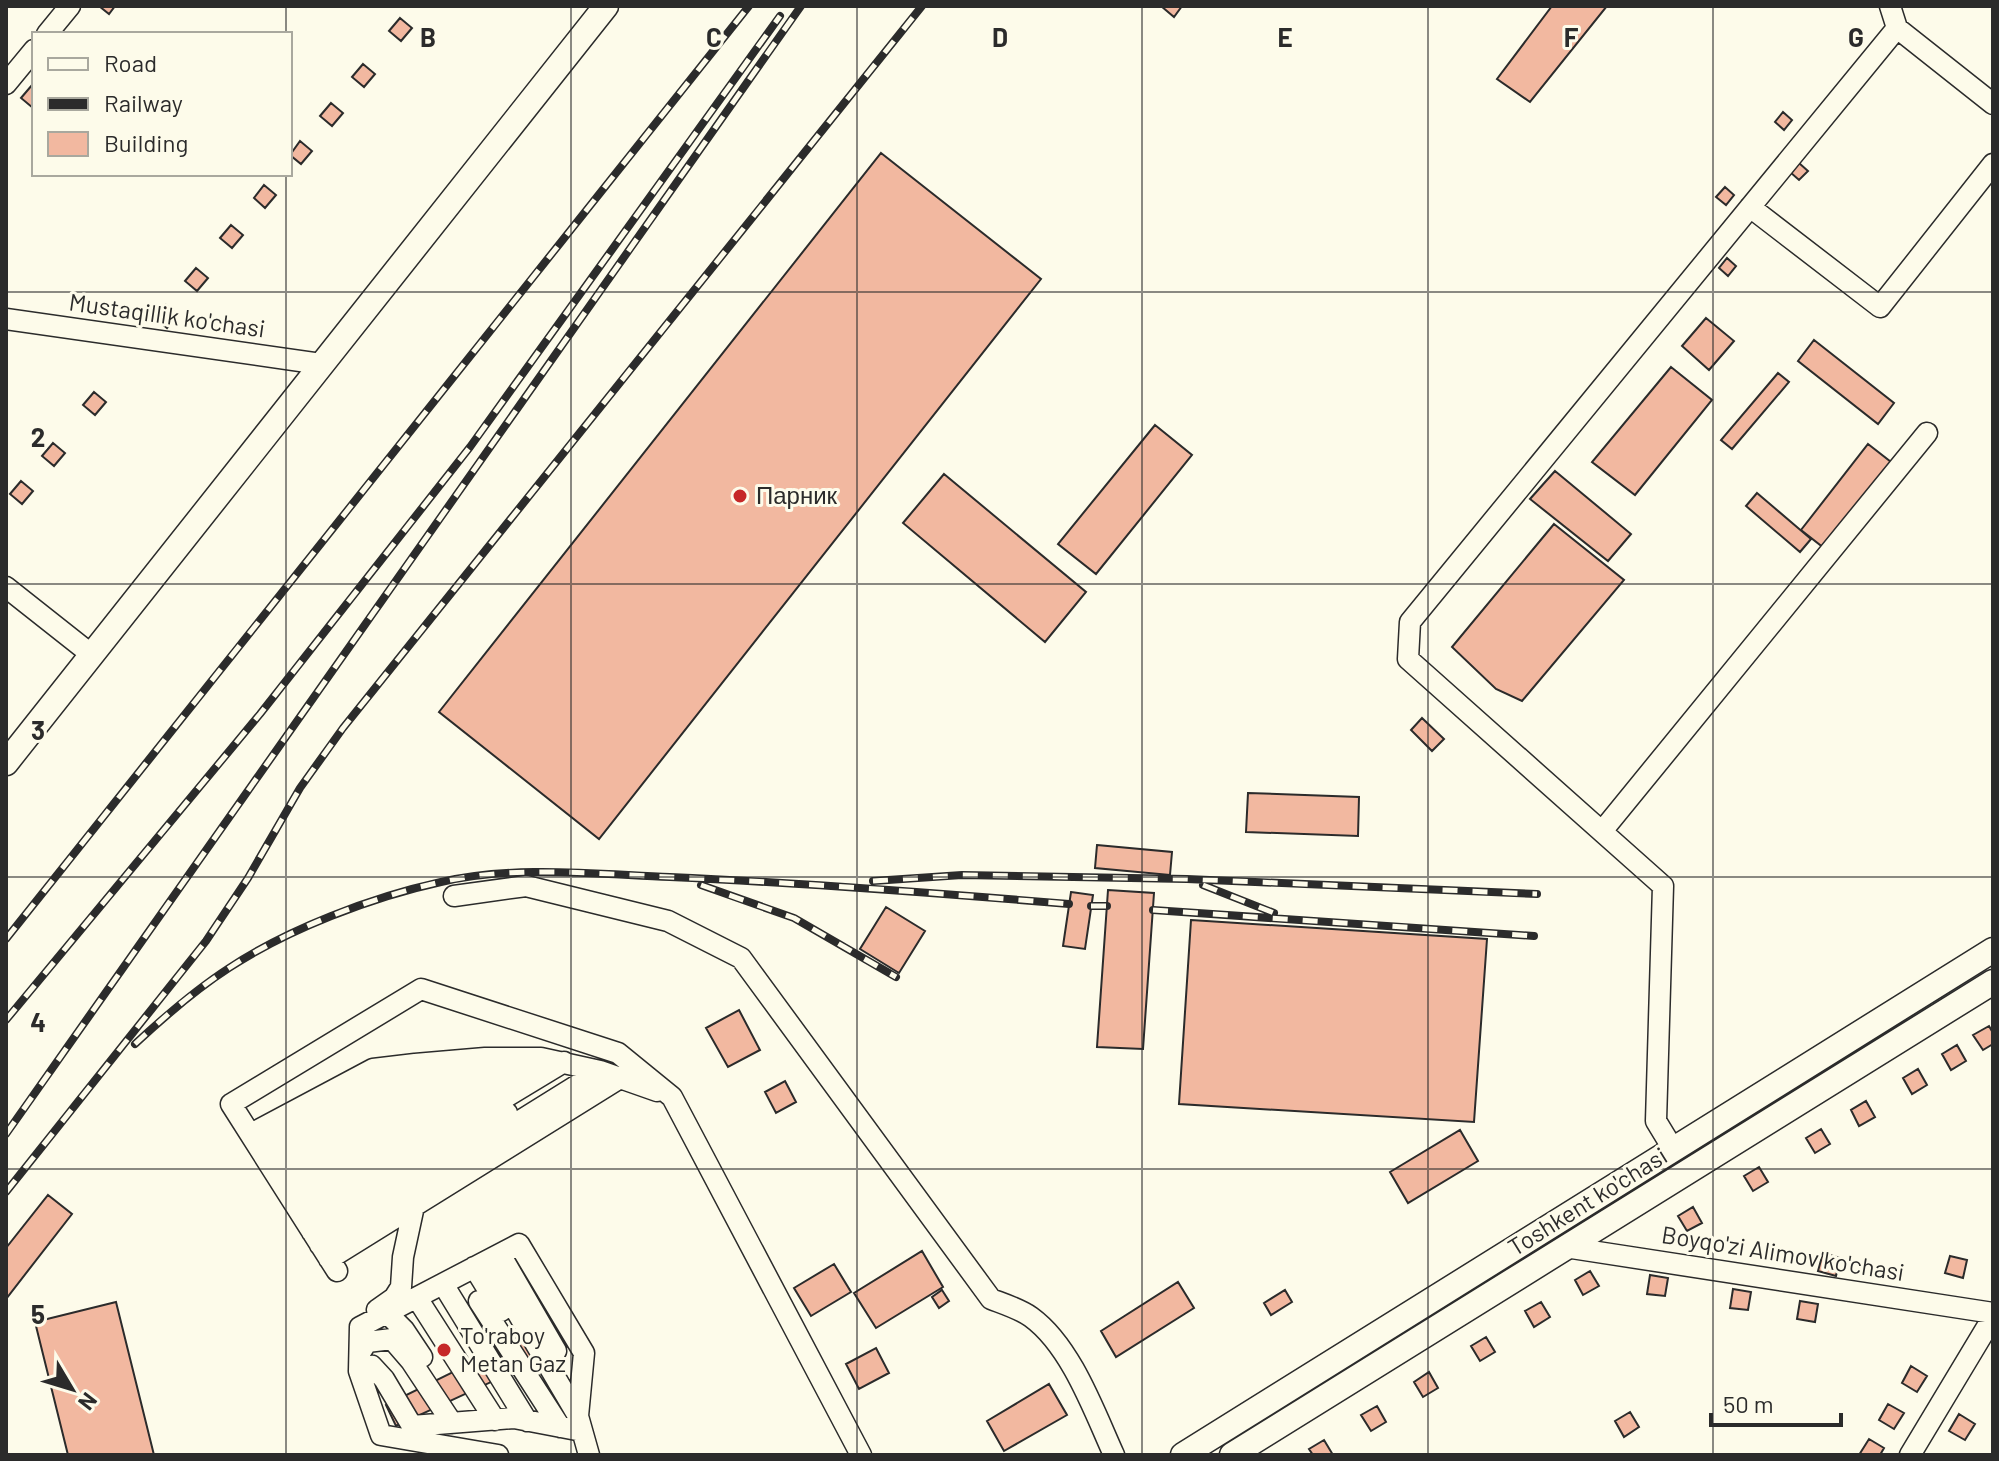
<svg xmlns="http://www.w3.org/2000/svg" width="1999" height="1461" viewBox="0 0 1999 1461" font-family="Barlow,sans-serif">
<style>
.building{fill:#f2b8a0;stroke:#2b2b2b;stroke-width:2}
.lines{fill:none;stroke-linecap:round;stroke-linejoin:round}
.minor-casing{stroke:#2b2b2b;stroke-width:23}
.major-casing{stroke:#2b2b2b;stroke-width:27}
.minor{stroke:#fdfbea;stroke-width:20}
.major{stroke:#fdfbea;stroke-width:24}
.rail-casing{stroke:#2b2b2b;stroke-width:8}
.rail{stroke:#fdfbea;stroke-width:5;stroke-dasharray:15;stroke-linecap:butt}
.grid{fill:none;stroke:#2b2b2b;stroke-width:2;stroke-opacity:0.55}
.poi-dot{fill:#c62828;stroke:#fdfbea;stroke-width:3}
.labels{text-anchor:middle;stroke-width:6;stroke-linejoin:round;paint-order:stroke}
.street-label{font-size:24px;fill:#2b2b2b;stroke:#fdfbea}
.poi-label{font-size:24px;fill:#2b2b2b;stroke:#fdfbea;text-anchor:start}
.grid-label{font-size:26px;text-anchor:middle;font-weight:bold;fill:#2b2b2b;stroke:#fdfbea;stroke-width:6;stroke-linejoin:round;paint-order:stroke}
</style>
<rect width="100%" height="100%" fill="#fdfbea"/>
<path class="building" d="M99 6H115L109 14Z
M1161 6H1182L1174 17Z
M1552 6H1607L1530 102 1497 79Z
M400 18 412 28 401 41 389 31Z
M363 64 375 74 364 87 352 77Z
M32 85 34 86 33 108 21 98Z
M331 103 343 113 332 126 320 116Z
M1783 112 1792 120 1784 130 1775 122Z
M300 141 312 151 301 164 290 155Z
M881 153 1041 279 599 839 439 712Z
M1799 163 1808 171 1799 180 1790 172Z
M264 185 276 195 265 208 254 198Z
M1725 187 1734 195 1726 205 1716 197Z
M231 225 243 235 232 248 220 238Z
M1727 258 1736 266 1728 276 1719 268Z
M196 268 208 278 197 291 185 281Z
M166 305 178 315 167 328 155 318Z
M1706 318 1734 341 1709 370 1682 346Z
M1814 340 1894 403 1878 424 1798 361Z
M1671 367 1712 400 1635 495 1592 462Z
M1778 373 1789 382 1732 449 1721 440Z
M94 392 106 402 95 415 83 405Z
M1155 425 1192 455 1096 574 1058 544Z
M53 443 65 453 54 466 42 456Z
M1868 444 1891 462 1824 548 1801 530Z
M1555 471 1631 534 1608 561 1530 499Z
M944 474 1086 592 1045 642 903 523Z
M21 481 33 491 22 504 10 494Z
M1757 493 1811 539 1800 552 1746 506Z
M1554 524 1624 580 1522 701 1496 689 1452 647Z
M1422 718 1444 739 1432 751 1411 730Z
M1248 793 1359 797 1358 836 1246 832Z
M1097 845 1172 852 1170 875 1095 868Z
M1108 890 1154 893 1143 1049 1097 1047Z
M1071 892 1093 895 1085 949 1063 946Z
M886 907 925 931 899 973 860 949Z
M1191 920 1487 939 1474 1122 1179 1104Z
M739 1010 760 1050 728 1067 706 1028Z
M1989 1026 1993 1033V1044L1983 1050 1973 1035Z
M1957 1045 1966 1061 1951 1070 1942 1054Z
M1918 1069 1927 1085 1912 1094 1903 1078Z
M785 1081 796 1102 776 1113 765 1092Z
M1866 1101 1875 1117 1859 1126 1851 1110Z
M1821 1129 1830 1144 1815 1153 1806 1138Z
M1460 1130 1478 1161 1408 1203 1390 1172Z
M1759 1167 1768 1182 1753 1191 1744 1176Z
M48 1195 72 1214 6 1299V1248Z
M1693 1207 1702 1223 1687 1231 1678 1216Z
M922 1251 943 1287 876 1328 854 1293Z
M1823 1253 1840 1258 1836 1276 1818 1271Z
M1950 1256 1967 1260 1963 1278 1945 1273Z
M834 1264 851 1292 811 1316 794 1288Z
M1590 1271 1599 1286 1583 1295 1575 1280Z
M1650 1275 1668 1278 1665 1296 1647 1294Z
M1178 1282 1194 1308 1116 1357 1101 1331Z
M1733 1289 1751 1292 1748 1310 1730 1308Z
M942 1290 949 1301 939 1308 932 1297Z
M1285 1290 1292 1302 1271 1315 1264 1303Z
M1800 1301 1818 1304 1815 1322 1797 1319Z
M116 1302 154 1455H68L35 1322Z
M1541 1302 1550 1317 1534 1327 1525 1311Z
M571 1314 584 1339 396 1426 386 1405Z
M1486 1337 1495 1352 1480 1361 1471 1346Z
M876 1348 889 1373 859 1389 846 1364Z
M1911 1366 1927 1376 1917 1392 1902 1383Z
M1429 1372 1438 1388 1423 1397 1414 1382Z
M1049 1384 1067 1415 1004 1451 987 1421Z
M1888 1404 1904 1413 1894 1429 1879 1420Z
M1377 1406 1386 1422 1371 1431 1361 1415Z
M1630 1412 1639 1427 1624 1437 1615 1421Z
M1959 1414 1975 1424 1965 1440 1949 1431Z
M1869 1439 1884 1448 1880 1455H1859Z
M1324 1440 1333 1455H1313L1309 1449Z"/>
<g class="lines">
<defs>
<path id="minor" d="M1897 28 1993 104
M47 34 70 6
M6 84 34 50
M1750 207 1880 307 1993 164
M6 319 321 364
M6 587 92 655
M1603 830 1927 433
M454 896 526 886 668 921 741 958 991 1299C1004 1304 1020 1309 1031 1317 1071 1346 1094 1411 1114 1455
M251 1134 373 1069 415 1064 485 1058H541L600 1071 657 1091
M1673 1149 1656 1121 1663 886 1408 659 1410 622 1897 28 1890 6
M261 1150 404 1070
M269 1164 443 1064
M278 1177 481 1060
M287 1191 511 1059
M296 1206 537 1060
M304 1219 564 1062
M312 1232 507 1113
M320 1245 600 1071
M1565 1247 1993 1313
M500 1254 556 1351
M329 1259 620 1078
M487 1261 578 1416 589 1455
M474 1267 501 1311
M337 1271 231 1104 421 989 618 1053 672 1097 861 1455
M443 1284 527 1421
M417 1298 495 1420
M479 1301 560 1427
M377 1310 394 1298 401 1287 403 1257 414 1206
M387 1313 404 1330 422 1357
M360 1353 367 1342 392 1339 411 1361 452 1423
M359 1371 372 1366 384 1379 412 1426 514 1418 582 1431
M498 1455 381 1435 359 1371 360 1327 519 1244 584 1353 578 1416
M1910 1455 1993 1317"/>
<path id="major" d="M6 763 606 6
M1183 1455 1993 950
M1232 1455 1993 982"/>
</defs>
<use href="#minor" class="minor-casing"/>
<use href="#major" class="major-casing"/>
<use href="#minor" class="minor"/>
<use href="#major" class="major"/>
<defs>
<path id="rail" d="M873 881 962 875 1187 879 1537 894
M701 885 794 918 896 977
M1203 885 1274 913
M1091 906H1107
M1153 910 1534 936
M6 939 749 6
M6 1020 260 714 470 447 780 16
M135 1044C164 1017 195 990 229 968 288 929 372 897 441 882 515 865 595 874 670 877 804 883 936 893 1069 904
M6 1134 801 6
M6 1192 206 941 248 878 300 788 343 728 922 6"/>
</defs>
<use href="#rail" class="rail-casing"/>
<use href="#rail" class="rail"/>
</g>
<path class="grid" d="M286 6V34M571 6V1455M857 6V1455M1142 6V1455M1428 6V1455M1713 6V1455M286 174V1455M6 292H1993M6 584H1993M6 877H1993M6 1169H1993"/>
<g class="poi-dot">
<circle cx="740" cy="496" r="8"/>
<circle cx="444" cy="1350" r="8"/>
</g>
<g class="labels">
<g class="street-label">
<text transform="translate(167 316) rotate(8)" y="8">Mustaqillik ko'chasi</text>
<text transform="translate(1588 1202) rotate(-32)" y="8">Toshkent ko'chasi</text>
<text transform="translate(1783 1254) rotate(9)" y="8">Boyqo'zi Alimov ko'chasi</text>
</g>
<g class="poi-label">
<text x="756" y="504">Парник</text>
<text x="460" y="1344">To'raboy<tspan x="460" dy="28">Metan Gaz</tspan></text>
</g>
</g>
<g class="grid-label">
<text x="428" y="47">B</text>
<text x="714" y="47">C</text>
<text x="1000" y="47">D</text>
<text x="1285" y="47">E</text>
<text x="1571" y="47">F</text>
<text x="1856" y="47">G</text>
<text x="38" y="447">2</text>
<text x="38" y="740">3</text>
<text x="38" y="1032">4</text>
<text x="38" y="1324">5</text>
</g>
<rect width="1999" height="1461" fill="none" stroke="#2b2b2b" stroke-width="16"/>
<rect x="32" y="32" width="260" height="144" fill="#fdfbea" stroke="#a9a89e" stroke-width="2"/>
<rect x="48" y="58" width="40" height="12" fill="#fdfbea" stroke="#a9a89e" stroke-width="2"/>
<text x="104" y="72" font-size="24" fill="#2b2b2b">Road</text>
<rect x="48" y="98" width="40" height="12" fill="#2b2b2b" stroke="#a9a89e" stroke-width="2"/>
<text x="104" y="112" font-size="24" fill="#2b2b2b">Railway</text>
<rect x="48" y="132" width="40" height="24" fill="#f2b8a0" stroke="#a9a89e" stroke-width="2"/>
<text x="104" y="152" font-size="24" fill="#2b2b2b">Building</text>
<g transform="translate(72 1389) rotate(128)" stroke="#fdfbea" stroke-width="6" paint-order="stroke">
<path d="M0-6L14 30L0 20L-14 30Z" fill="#2b2b2b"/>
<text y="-12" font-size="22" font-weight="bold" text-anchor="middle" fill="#2b2b2b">N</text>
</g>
<path d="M1711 1413v12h130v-12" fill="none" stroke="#2b2b2b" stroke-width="4"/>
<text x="1723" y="1413" font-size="24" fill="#2b2b2b" stroke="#fdfbea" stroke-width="6" paint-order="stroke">50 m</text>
</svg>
